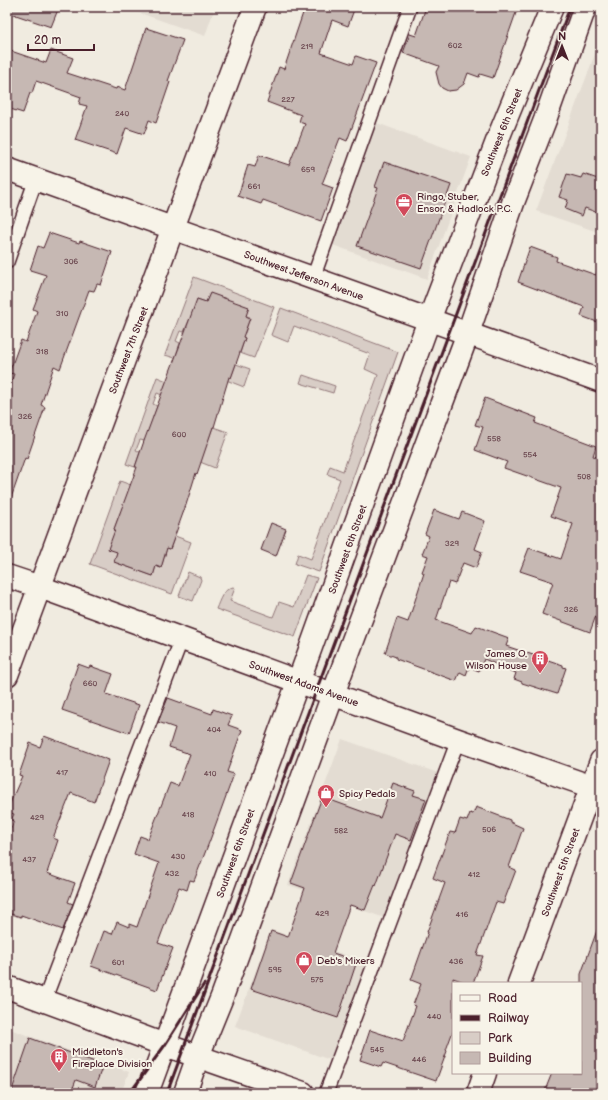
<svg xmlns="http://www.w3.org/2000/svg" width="608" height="1100" viewBox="0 0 608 1100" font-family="'Balsamiq Sans',sans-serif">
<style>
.built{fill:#e3dcd2}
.green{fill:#d8cdc6;stroke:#917678}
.building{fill:#c6b8b3;stroke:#4a1f2b}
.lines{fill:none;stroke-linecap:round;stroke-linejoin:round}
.service-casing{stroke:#4a1f2b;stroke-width:16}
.minor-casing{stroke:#4a1f2b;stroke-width:25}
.tertiary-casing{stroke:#4a1f2b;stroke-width:25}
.service{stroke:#f7f3e8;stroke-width:13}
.minor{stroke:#f7f3e8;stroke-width:22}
.tertiary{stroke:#f7f3e8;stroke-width:22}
.rail{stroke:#4a1f2b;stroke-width:3}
.labels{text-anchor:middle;stroke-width:4;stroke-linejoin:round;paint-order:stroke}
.number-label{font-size:8px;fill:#69454d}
.street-label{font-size:10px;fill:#4a1f2b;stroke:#f7f3e8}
.poi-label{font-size:10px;fill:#4a1f2b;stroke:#f7f3e8;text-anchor:start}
</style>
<rect width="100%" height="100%" fill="#f0ebe0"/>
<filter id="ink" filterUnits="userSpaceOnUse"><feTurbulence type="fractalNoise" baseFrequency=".025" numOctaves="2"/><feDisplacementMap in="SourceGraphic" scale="8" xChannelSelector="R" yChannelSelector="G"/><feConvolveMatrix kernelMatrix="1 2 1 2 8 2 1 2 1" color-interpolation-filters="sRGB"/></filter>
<g filter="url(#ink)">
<path class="built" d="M123 7H215L205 36Z
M601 38V233L536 211Z
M363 118 471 157 427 279 319 240Z
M342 739 438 773 385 918 288 885Z
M271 930 369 963 333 1061 235 1026Z
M7 1028 129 1072 121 1093H7Z"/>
<path class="green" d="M194 277 274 307 254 358 240 353 245 338 236 335 245 333 250 317 246 316 210 294 206 302 197 299 200 321 190 318 184 332 180 331 176 341 180 343 175 358 165 355Z
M281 308 398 352 319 572 295 564 298 554 311 559 340 479 327 474 330 466 343 471 378 375 365 369 370 354 294 326 288 342 271 335Z
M236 364 250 369 244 387 221 378 222 374 231 378Z
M303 375 335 386 333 393 300 383Z
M157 377 167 381 162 395 157 393 153 404 157 406 145 441 140 440 136 450 140 452 135 467 126 464Z
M213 427 228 432 215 468 200 462 199 438 208 441Z
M120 481 139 488 120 513 114 529 124 533 114 562 153 576 156 566 161 568 166 551 159 548 160 546 170 549 175 536 191 542 172 594 90 564Z
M188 572 200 577 201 580 193 601 179 596Z
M306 575 317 578 295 637 216 609C220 600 222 590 233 587L235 588 230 601 273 617 279 602 294 607Z"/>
<path class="building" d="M7 7H59L51 27 7 12Z
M302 7H355L348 26 332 20 321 53 353 64 356 56 376 63 347 141 340 138 322 184 333 188 321 221 263 200 261 204 238 196 248 165 255 167 259 155 289 165 305 124 299 122 301 115 267 102 279 67 284 69 304 10 301 9Z
M426 7H518L493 78 480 74 479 77 468 73 464 84 456 90 448 91 442 88 439 84 436 72 439 66 403 53 410 34 416 36Z
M146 28 183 40 168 81 170 82 156 123 149 120 144 134 126 128 117 154 75 140 87 106 79 104 81 97 36 81 32 93H30L23 113 7 108V64L11 51 46 63 51 50 73 58 67 73 116 89 117 87 125 90Z
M384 162 451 185 421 268 357 246 378 188 375 187Z
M567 174 581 178 583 174 601 180V214L585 208 582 216 565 209 568 200 559 197Z
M49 233 79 243 80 241 112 252 101 285 97 284 94 291 89 290 60 369 54 366 41 405 45 407 27 459 25 458 10 501 7 500V393L14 374 9 373 21 340 26 342 37 311 33 309 46 275 30 270 38 246 43 248Z
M530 247 557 257 556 261 596 275 599 267H601V313L597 322 581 316 584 307 518 282Z
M210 293 249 307 246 316 250 318 243 337 245 338 236 364 231 378 229 377 214 427H213L197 474 196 473 186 505 170 549 167 548 161 568 156 566 153 576 114 562 117 552 108 549 115 530 114 529 137 467H135L144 441 190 318 197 299 206 302Z
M485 398 537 418 535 423 596 446 593 456 601 458V602L590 632 542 614 553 582 520 571 529 548 561 559 573 524 551 516 561 488 504 468 507 462 475 450 483 427 475 425Z
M434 510 459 519 462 512 485 521 475 549 482 552 476 568 463 563 455 584 449 582 436 620 472 633 476 626 509 638 506 646 563 665V667L566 668 557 694 522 683V682L514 679 516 673 484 659 479 671 469 667 466 675 460 672 456 681 396 659V657L385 653 397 618 408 622 424 573 422 572 428 556 422 554 429 536 425 534Z
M271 523 286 529 276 556 261 550Z
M78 664 89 668 90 666 113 674 106 694 139 705 129 733 62 710Z
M168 698 212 714 213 709 232 716 228 725 242 730 227 772 234 774 210 840 194 881 190 880 187 890 179 887 158 943 173 948 157 990 91 966 104 931 112 934 117 922 129 927V924L137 927 159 863 134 854 140 836 148 839 170 783 178 786 190 754 169 747 175 728 158 722Z
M44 736 109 760 94 802 71 793 53 838 58 840 47 873 75 883 68 902 73 904 63 930 21 915V917L7 913V838L14 821 11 820 14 814 7 812V810L22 776 19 775 30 743 40 747Z
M393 783 415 791 413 795 426 799 411 840 395 834 376 886 375 885 365 910 350 905 333 953 357 961 338 1018 251 989 271 931 288 937 305 888 291 883 322 797 380 818Z
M476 807 510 820V822L523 828 509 867 516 870 503 904 496 902 477 955 483 956 473 983H467L453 978V1031L446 1050 447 1051 436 1081 383 1063 381 1067 360 1060 370 1030 403 1041 416 1006 413 1005 421 984 411 980 428 932H427L445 883 433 878 450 832 455 833 460 819 467 821 470 813 473 814Z
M599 925H601V1093H544L552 1073H581V974Z
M30 1038 103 1065 95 1087 76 1080 71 1093H11Z"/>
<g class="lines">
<defs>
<path id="service" d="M7 262 36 179
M313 278 410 7
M44 1001 182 638
M326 1093 458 740"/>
<path id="minor" d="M7 576 40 587 458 740 601 790
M7 675 255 7
M7 987 165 1045 303 1093
M147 1093 311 647 429 320 501 131 552 7
M185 1093 198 1056 222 997 346 659 468 333 514 200 545 120 585 7"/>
<path id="tertiary" d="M7 169 601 381
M519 983 601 761
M478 1093 485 1073"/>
</defs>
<use href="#service" class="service-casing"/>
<use href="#minor" class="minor-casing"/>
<use href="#tertiary" class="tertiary-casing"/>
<use href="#service" class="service"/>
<use href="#minor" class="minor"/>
<use href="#tertiary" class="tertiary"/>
<path class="rail" d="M130 1093 165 1045 204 984
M167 1093 451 327 570 7"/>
</g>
</g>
<defs>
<symbol id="office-pin" viewBox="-11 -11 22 30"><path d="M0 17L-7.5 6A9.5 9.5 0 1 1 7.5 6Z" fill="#d1495b" stroke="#f7f3e8"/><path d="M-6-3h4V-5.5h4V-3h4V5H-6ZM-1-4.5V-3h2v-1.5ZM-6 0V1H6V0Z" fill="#fff"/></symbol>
<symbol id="building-pin" viewBox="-11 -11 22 30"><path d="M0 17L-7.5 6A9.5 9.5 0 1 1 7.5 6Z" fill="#d1495b" stroke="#f7f3e8"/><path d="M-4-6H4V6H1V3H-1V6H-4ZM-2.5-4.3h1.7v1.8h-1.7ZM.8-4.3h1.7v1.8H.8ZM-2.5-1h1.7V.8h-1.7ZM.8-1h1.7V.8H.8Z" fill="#fff"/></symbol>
<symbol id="shop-pin" viewBox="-11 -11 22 30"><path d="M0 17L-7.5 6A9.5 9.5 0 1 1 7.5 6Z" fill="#d1495b" stroke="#f7f3e8"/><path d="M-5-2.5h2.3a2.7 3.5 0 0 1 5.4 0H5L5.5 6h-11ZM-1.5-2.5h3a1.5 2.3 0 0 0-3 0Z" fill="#fff"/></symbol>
</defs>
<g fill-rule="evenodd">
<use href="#office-pin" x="394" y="192" width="20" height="27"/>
<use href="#building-pin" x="530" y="649" width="20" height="27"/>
<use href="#shop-pin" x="316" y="783" width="20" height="27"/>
<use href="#shop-pin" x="294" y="950" width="20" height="27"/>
<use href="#building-pin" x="49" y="1047" width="20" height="27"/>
</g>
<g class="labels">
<g class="number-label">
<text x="455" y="48">602</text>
<text x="307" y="49">219</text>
<text x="288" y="102">227</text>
<text x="122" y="116">240</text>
<text x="308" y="172">659</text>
<text x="254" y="189">661</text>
<text x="71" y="264">306</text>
<text x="62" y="316">310</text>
<text x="42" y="354">318</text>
<text x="25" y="419">326</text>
<text x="179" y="437">600</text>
<text x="494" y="441">558</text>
<text x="530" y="457">554</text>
<text x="584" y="479">508</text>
<text x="452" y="546">329</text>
<text x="571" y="612">326</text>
<text x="90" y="686">660</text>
<text x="214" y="732">404</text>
<text x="62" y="775">417</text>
<text x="210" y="776">410</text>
<text x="188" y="817">418</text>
<text x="37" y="820">429</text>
<text x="489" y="832">506</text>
<text x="341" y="833">582</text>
<text x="178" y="859">430</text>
<text x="29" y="862">437</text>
<text x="172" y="876">432</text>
<text x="474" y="877">412</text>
<text x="322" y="916">429</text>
<text x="462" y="917">416</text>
<text x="456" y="964">436</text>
<text x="118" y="965">601</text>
<text x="275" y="972">595</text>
<text x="317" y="982">575</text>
<text x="434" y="1019">440</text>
<text x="377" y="1052">545</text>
<text x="419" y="1062">446</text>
</g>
<g class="street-label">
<text transform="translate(501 132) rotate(-68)" y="4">Southwest 6th Street</text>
<text transform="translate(304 275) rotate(20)" y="4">Southwest Jefferson Avenue</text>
<text transform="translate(128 350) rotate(-69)" y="4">Southwest 7th Street</text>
<text transform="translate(347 549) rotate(-70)" y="4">Southwest 6th Street</text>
<text transform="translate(304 683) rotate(20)" y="4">Southwest Adams Avenue</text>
<text transform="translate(235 853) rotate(-70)" y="4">Southwest 6th Street</text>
<text transform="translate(560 872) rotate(-70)" y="4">Southwest 5th Street</text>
</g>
<g class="poi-label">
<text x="417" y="200">Ringo, Stuber,<tspan x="417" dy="12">Ensor, &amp; Hadlock P.C.</tspan></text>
<text x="527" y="657" text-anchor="end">James O.<tspan x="527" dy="12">Wilson House</tspan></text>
<text x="339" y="797">Spicy Pedals</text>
<text x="317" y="964">Deb's Mixers</text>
<text x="72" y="1055">Middleton's<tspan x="72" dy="12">Fireplace Division</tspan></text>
</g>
</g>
<rect width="608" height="1100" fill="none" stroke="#f7f3e8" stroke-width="24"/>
<rect x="12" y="12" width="584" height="1076" fill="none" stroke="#4a1f2b" stroke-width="1.5" filter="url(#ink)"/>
<rect x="452" y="982" width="130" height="92" fill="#f7f3e8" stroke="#b29e9c"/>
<rect x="460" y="995" width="20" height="6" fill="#f7f3e8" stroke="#b29e9c"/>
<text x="488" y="1002" font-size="12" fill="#4a1f2b">Road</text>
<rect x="460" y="1015" width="20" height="6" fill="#4a1f2b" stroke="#b29e9c"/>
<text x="488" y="1022" font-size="12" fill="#4a1f2b">Railway</text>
<rect x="460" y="1032" width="20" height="12" fill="#d8cdc6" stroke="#b29e9c"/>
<text x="488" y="1042" font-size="12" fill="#4a1f2b">Park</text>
<rect x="460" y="1052" width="20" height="12" fill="#c6b8b3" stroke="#b29e9c"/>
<text x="488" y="1062" font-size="12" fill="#4a1f2b">Building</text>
<g transform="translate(562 46)" stroke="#f7f3e8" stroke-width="3" paint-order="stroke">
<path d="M0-3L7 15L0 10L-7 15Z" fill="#4a1f2b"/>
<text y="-6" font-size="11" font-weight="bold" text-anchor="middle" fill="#4a1f2b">N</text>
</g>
<path d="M28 44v6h66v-6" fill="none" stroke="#4a1f2b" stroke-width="2"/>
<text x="34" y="44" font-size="12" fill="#4a1f2b" stroke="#f7f3e8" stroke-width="3" paint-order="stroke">20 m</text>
</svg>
